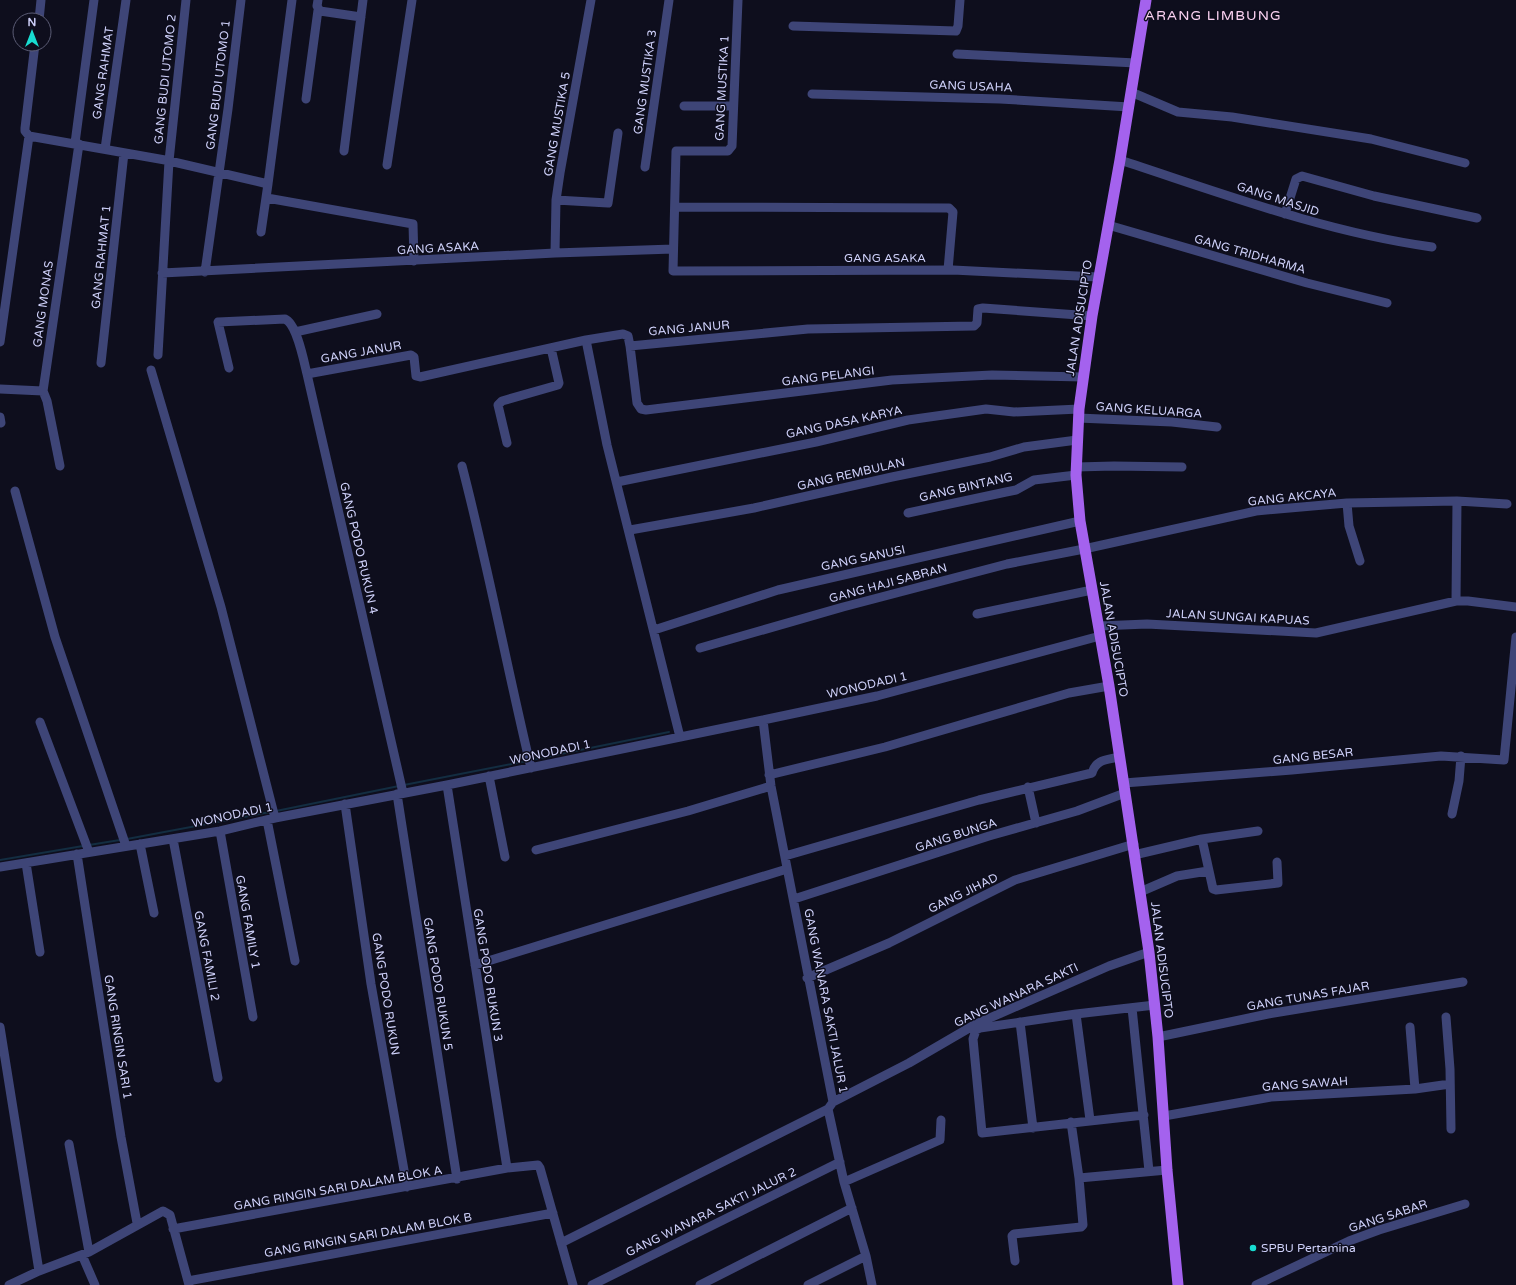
<svg xmlns="http://www.w3.org/2000/svg" width="1516" height="1285" viewBox="0 0 1516 1285" font-family="'Varela Round',sans-serif">
<style>
.lines{fill:none;stroke-linecap:round;stroke-linejoin:round}
.stream{stroke:#132d41;stroke-width:2}
.minor{stroke:#3e4577;stroke-width:9}
.major{stroke:#a462ee;stroke-width:11}
.poi-dot{fill:#18dcd1;stroke:#0e0e1d;stroke-width:1.5}
.labels{text-anchor:middle;stroke-width:3;stroke-linejoin:round;paint-order:stroke}
.street-label{font-size:12px;fill:#cfd1fa;stroke:#0e0e1d}
.poi-label{font-size:12px;fill:#cfd1fa;stroke:#0e0e1d;text-anchor:start}
.quarter-label{font-size:14px;letter-spacing:1px;fill:#fad1f1;stroke:#0e0e1d}
</style>
<rect width="100%" height="100%" fill="#0e0e1d"/>
<g class="lines">
<path class="stream" d="M531 760 669 732
M404 785 527 761
M276 811 399 786
M127 839 270 812
M89 845 120 840
M0 860 83 846"/>
<path class="minor" d="M318 0 317 6 320 11 361 17
M738 0 732 146 728 151H676L673 271 953 270 1098 277
M39 20 41 0
M793 26 956 31 958 26 960 0
M957 54 1136 63
M1131 92 1178 112 1232 117 1371 139 1465 163
M812 94 1000 99 1129 107
M306 99 318 10
M684 106H733
M29 136 25 131V128L35 44
M75 143 94 0
M105 149 126 0
M344 151 363 0
M1120 160C1224 194 1325 232 1432 247
M387 165 412 0
M645 167 669 0
M268 184 292 0
M267 198 413 224 414 261
M556 200 608 203 618 133
M675 207 949 208 953 212 948 270
M1285 214 1296 179 1302 176 1374 196 1477 218
M1108 225 1307 283 1387 303
M555 253 556 200 560 173 591 0
M205 272 228 109 241 0
M162 273 555 253 673 249
M295 332 377 314
M586 340 607 445 680 737
M0 342 29 136 165 160 268 184 261 232
M630 346 637 403 641 409 646 410 892 380 992 375 1083 377
M158 355 169 161 186 0
M101 363 124 153
M229 368 218 322 285 319C297 324 304 362 307 374L403 793
M151 370 221 607 275 818
M307 374 411 355 414 357 416 376 420 377 586 340 623 334 628 336 630 346 808 329 974 326 977 323 978 309 983 308 1092 316
M0 389 43 391
M0 417 1 423
M1078 418 1172 422 1217 427
M507 443 498 405 502 401 558 385 559 383 551 348
M60 466 47 401 43 391 79 144
M462 466C488 566 507 668 531 768
M1076 467 1114 466 1182 467
M617 482 816 442 908 420 986 409 1014 412 1079 409
M15 491 55 637 126 846
M1347 503 1349 526 1360 561
M908 513 1006 492 1016 490 1034 480 1076 475
M630 530 754 508 892 477 990 457 1024 447 1077 440
M1456 601 1457 501
M977 614 1092 590
M1099 626 1147 624 1316 633 1456 601H1468L1516 607
M654 630 778 590 1080 521
M700 648 843 607 1007 564 1084 549 1256 511 1347 503 1457 501 1507 504
M40 722 89 852
M769 775 885 747 1069 693 1109 686
M489 776 505 857
M1124 783 1292 770 1441 756 1504 760 1516 637
M447 785 507 1168
M1028 787 1036 823
M397 794 457 1179
M345 804 371 984 407 1187
M1452 814 1459 781 1461 756
M267 820 295 961
M220 831 253 1017
M173 839 218 1078
M1202 839 1213 889 1216 890 1278 883 1277 862
M140 844 154 913
M536 850 688 811 771 786
M77 854 121 1137 137 1223
M1134 855 1202 839 1258 831
M785 856 979 800 1092 773C1096 759 1107 760 1119 757
M26 863 40 952
M0 867 220 831 275 818 447 785 763 720 877 696 1100 636
M1140 892 1177 876 1208 871
M794 899 989 836 1077 811 1125 793
M475 965 787 869
M807 978 889 943 1015 880 1134 844
M1132 1008 1149 1171
M1076 1014 1090 1120
M1446 1017 1450 1069 1451 1129
M1020 1022 1033 1128
M0 1027 39 1271
M1410 1027 1415 1089
M1158 1037 1268 1014 1463 982
M833 1102 909 1063 976 1024 1109 966 1149 952
M828 1109 844 1182 866 1256 872 1285
M1144 1115 982 1133 973 1039 976 1030 980 1028 1076 1014 1155 1005
M1164 1116 1271 1097 1415 1089 1450 1084
M69 1144 89 1252
M1079 1178 1167 1170
M844 1182 940 1140 941 1120
M173 1229 507 1168 538 1165 540 1168 573 1285
M561 1243 828 1109 833 1102 771 786 763 720
M82 1255 95 1285
M1015 1261 1012 1236 1014 1234 1081 1227 1083 1225 1079 1178 1071 1122
M188 1281 553 1213
M9 1285 39 1271 89 1252 163 1211 170 1215 189 1285
M592 1285 840 1162
M700 1285 852 1208
M808 1285 866 1256
M1256 1285 1349 1241 1379 1230 1465 1204"/>
<path class="major" d="M1146 0 1120 160 1092 316 1079 409 1076 475 1080 521 1109 686 1149 952 1158 1037 1167 1170 1178 1285"/>
</g>
<circle class="poi-dot" cx="1253" cy="1248" r="4"/>
<g class="labels">
<g class="street-label">
<text transform="translate(103 73) rotate(-82)" y="4">GANG RAHMAT</text>
<text transform="translate(165 79) rotate(-84)" y="4">GANG BUDI UTOMO 2</text>
<text transform="translate(645 82) rotate(-82)" y="4">GANG MUSTIKA 3</text>
<text transform="translate(218 85) rotate(-83)" y="4">GANG BUDI UTOMO 1</text>
<text transform="translate(971 86) rotate(2)" y="4">GANG USAHA</text>
<text transform="translate(722 88) rotate(-87)" y="4">GANG MUSTIKA 1</text>
<text transform="translate(557 124) rotate(-80)" y="4">GANG MUSTIKA 5</text>
<text transform="translate(1278 199) rotate(18)" y="4">GANG MASJID</text>
<text transform="translate(438 248) rotate(-3)" y="4">GANG ASAKA</text>
<text transform="translate(1250 254) rotate(16)" y="4">GANG TRIDHARMA</text>
<text transform="translate(101 257) rotate(-84)" y="4">GANG RAHMAT 1</text>
<text x="885" y="262">GANG ASAKA</text>
<text transform="translate(43 304) rotate(-82)" y="4">GANG MONAS</text>
<text transform="translate(1079 318) rotate(-81)" y="4">JALAN ADISUCIPTO</text>
<text transform="translate(689 328) rotate(-5)" y="4">GANG JANUR</text>
<text transform="translate(361 352) rotate(-10)" y="4">GANG JANUR</text>
<text transform="translate(828 376) rotate(-7)" y="4">GANG PELANGI</text>
<text transform="translate(1149 410) rotate(4)" y="4">GANG KELUARGA</text>
<text transform="translate(844 422) rotate(-12)" y="4">GANG DASA KARYA</text>
<text transform="translate(851 474) rotate(-13)" y="4">GANG REMBULAN</text>
<text transform="translate(966 487) rotate(-13)" y="4">GANG BINTANG</text>
<text transform="translate(1292 497) rotate(-6)" y="4">GANG AKCAYA</text>
<text transform="translate(359 548) rotate(77)" y="4">GANG PODO RUKUN 4</text>
<text transform="translate(863 558) rotate(-12)" y="4">GANG SANUSI</text>
<text transform="translate(888 583) rotate(-15)" y="4">GANG HAJI SABRAN</text>
<text transform="translate(1238 617) rotate(3)" y="4">JALAN SUNGAI KAPUAS</text>
<text transform="translate(1114 639) rotate(80)" y="4">JALAN ADISUCIPTO</text>
<text transform="translate(867 685) rotate(-13)" y="4">WONODADI 1</text>
<text transform="translate(550 752) rotate(-12)" y="4">WONODADI 1</text>
<text transform="translate(1313 756) rotate(-6)" y="4">GANG BESAR</text>
<text transform="translate(232 815) rotate(-12)" y="4">WONODADI 1</text>
<text transform="translate(956 835) rotate(-18)" y="4">GANG BUNGA</text>
<text transform="translate(963 893) rotate(-26)" y="4">GANG JIHAD</text>
<text transform="translate(248 922) rotate(80)" y="4">GANG FAMILY 1</text>
<text transform="translate(207 956) rotate(79)" y="4">GANG FAMILI 2</text>
<text transform="translate(1162 960) rotate(83)" y="4">JALAN ADISUCIPTO</text>
<text transform="translate(488 975) rotate(81)" y="4">GANG PODO RUKUN 3</text>
<text transform="translate(438 984) rotate(81)" y="4">GANG PODO RUKUN 5</text>
<text transform="translate(386 994) rotate(81)" y="4">GANG PODO RUKUN</text>
<text transform="translate(1016 995) rotate(-25)" y="4">GANG WANARA SAKTI</text>
<text transform="translate(1308 996) rotate(-10)" y="4">GANG TUNAS FAJAR</text>
<text transform="translate(826 1001) rotate(79)" y="4">GANG WANARA SAKTI JALUR 1</text>
<text transform="translate(118 1037) rotate(81)" y="4">GANG RINGIN SARI 1</text>
<text transform="translate(1305 1084) rotate(-4)" y="4">GANG SAWAH</text>
<text transform="translate(338 1188) rotate(-10)" y="4">GANG RINGIN SARI DALAM BLOK A</text>
<text transform="translate(711 1212) rotate(-26)" y="4">GANG WANARA SAKTI JALUR 2</text>
<text transform="translate(1388 1216) rotate(-18)" y="4">GANG SABAR</text>
<text transform="translate(368 1235) rotate(-10)" y="4">GANG RINGIN SARI DALAM BLOK B</text>
</g>
<g class="poi-label">
<text x="1261" y="1252">SPBU Pertamina</text>
</g>
<g class="quarter-label">
<text x="1213" y="20">ARANG LIMBUNG</text>
</g>
</g>
<g transform="translate(32 32)"><circle r="19" fill="#0e0e1d" stroke="#5b5c75"/>
<path d="M0-3L7 15L0 10L-7 15Z" fill="#18dcd1"/>
<text y="-6" font-size="11" font-weight="bold" text-anchor="middle" fill="#cfd1fa">N</text>
</g>
</svg>
